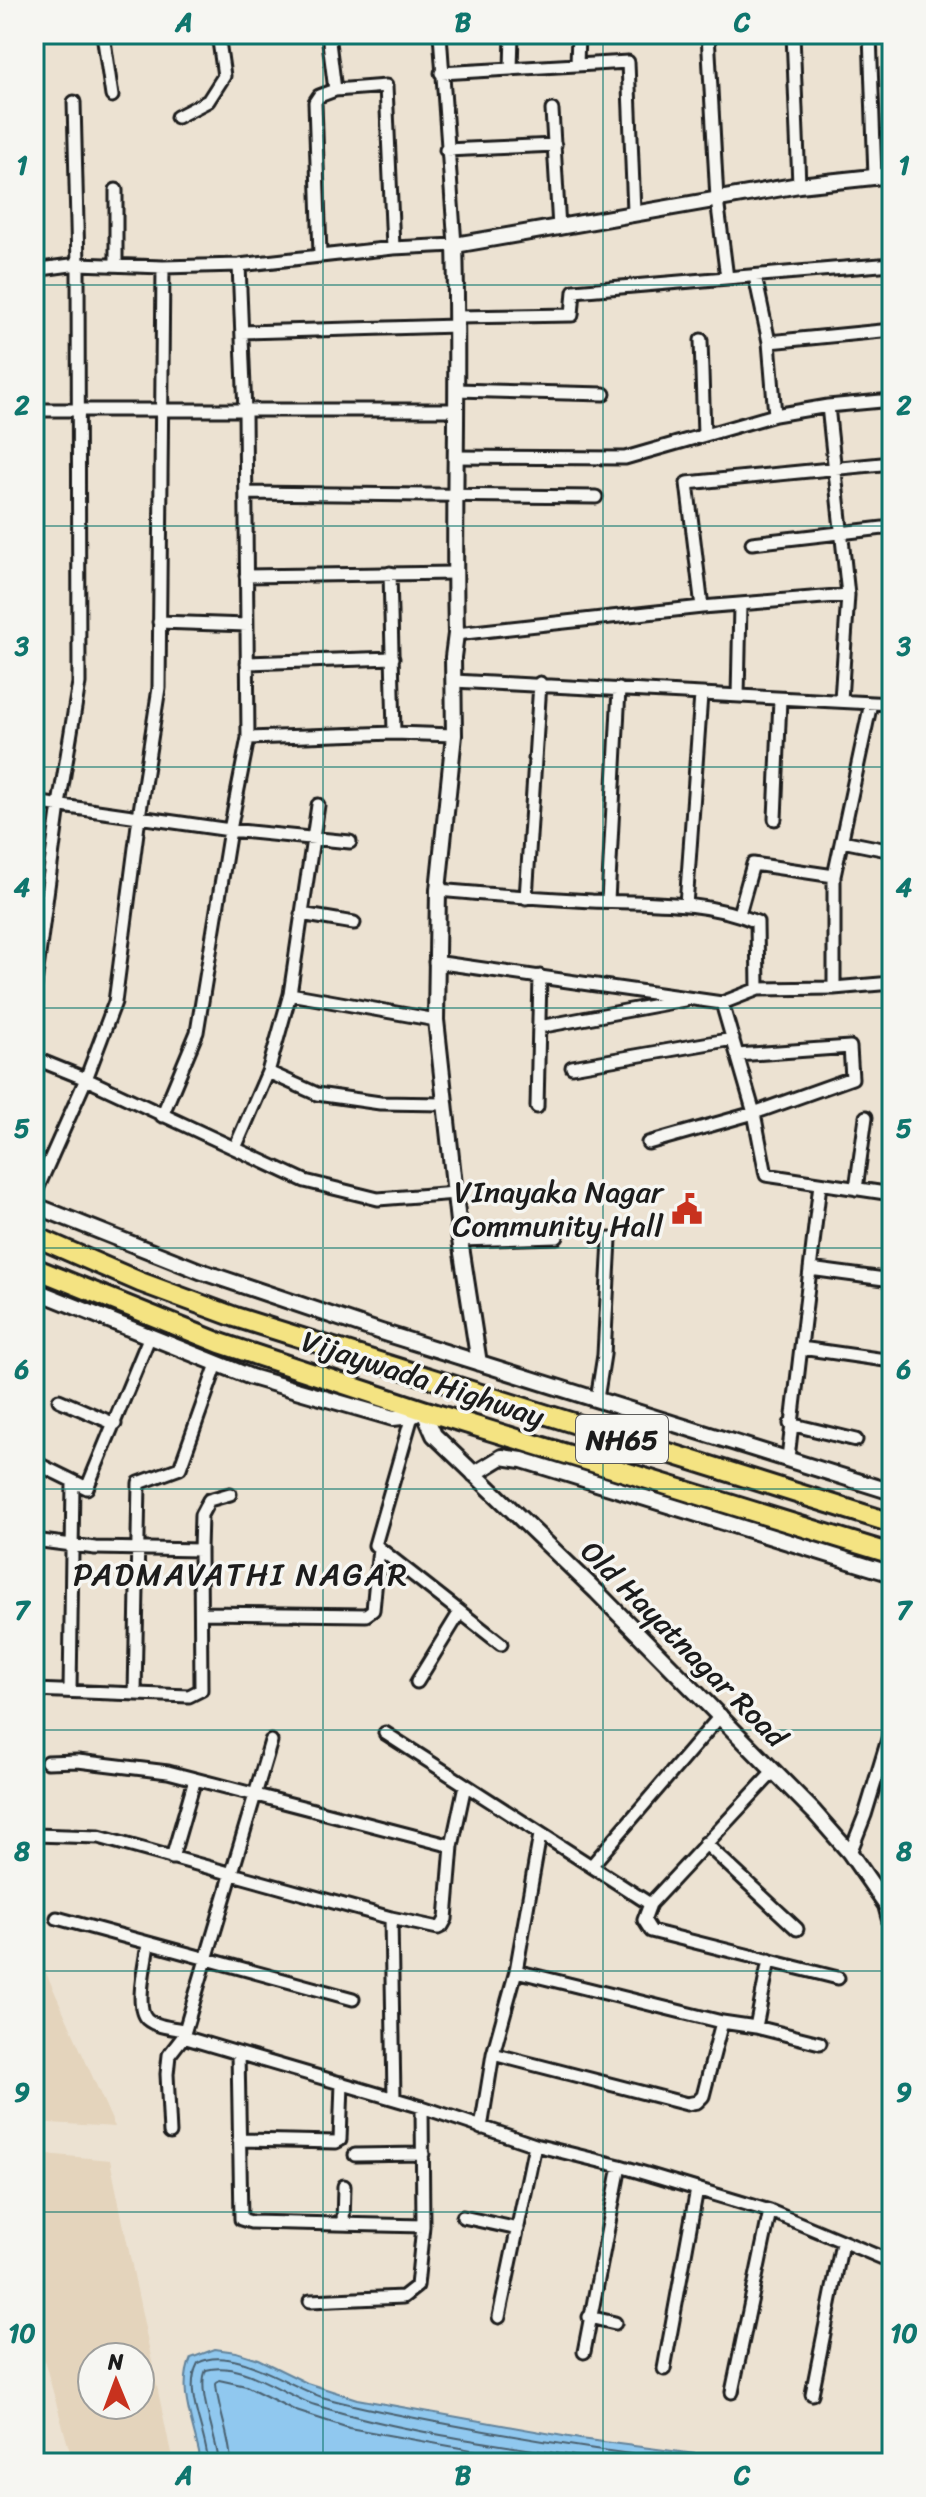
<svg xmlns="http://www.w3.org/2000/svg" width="926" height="2497" viewBox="0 0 926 2497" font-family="Sriracha,sans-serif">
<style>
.built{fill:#e4d4bc;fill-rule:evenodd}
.water{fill:#90c8ef;stroke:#62839b;stroke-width:2}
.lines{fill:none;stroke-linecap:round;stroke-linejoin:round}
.shore{stroke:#4a6170;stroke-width:2}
.minor-casing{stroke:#1c1c1c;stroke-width:17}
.tertiary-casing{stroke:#1c1c1c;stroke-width:20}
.trunk-casing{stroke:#1c1c1c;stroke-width:24}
.minor{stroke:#f6f6f2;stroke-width:11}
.tertiary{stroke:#f6f6f2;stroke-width:14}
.trunk{stroke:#f4e382;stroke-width:18}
.grid{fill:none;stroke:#0f766e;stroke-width:2;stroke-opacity:0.55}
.labels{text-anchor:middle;stroke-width:7;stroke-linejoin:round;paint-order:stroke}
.shield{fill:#f6f6f2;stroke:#5d5d5c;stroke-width:2}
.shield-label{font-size:28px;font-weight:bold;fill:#1c1c1c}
.poi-label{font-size:30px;fill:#1c1c1c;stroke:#f6f6f2;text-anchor:end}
.street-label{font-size:30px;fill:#1c1c1c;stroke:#f6f6f2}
.neighbourhood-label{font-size:32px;letter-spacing:2px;fill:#1c1c1c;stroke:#f6f6f2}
.neatline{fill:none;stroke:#0f766e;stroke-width:3}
.grid-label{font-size:26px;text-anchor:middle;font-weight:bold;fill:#0f766e}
</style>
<rect width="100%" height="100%" fill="#ece2d2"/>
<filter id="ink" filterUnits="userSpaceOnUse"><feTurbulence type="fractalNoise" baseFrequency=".0125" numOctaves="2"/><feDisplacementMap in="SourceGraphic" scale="16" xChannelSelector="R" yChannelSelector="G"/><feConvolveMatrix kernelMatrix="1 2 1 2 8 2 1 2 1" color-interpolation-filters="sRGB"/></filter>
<g filter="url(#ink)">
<path class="built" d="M34 1948H35L115 2127 34 2122Z
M34 2153 110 2160 173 2463H73L34 2324ZM92 2357H140V2405H92Z"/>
<path class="water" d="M215 2349 236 2352 258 2359 307 2383 357 2399 580 2439 765 2463H201C196 2429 176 2392 191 2358Z"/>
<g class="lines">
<path class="shore" d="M208 2463C207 2432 182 2393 198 2363 231 2344 288 2386 322 2397 363 2409 405 2416 447 2424 530 2440 615 2453 699 2463
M219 2463C217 2438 196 2390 206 2370 241 2360 282 2394 315 2405 411 2435 522 2448 622 2463
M231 2463C230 2435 218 2411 216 2384L219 2380 246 2386 296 2411 349 2428 544 2463"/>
<defs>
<path id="minor" d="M103 34 112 96
M328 34 335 90 386 86 393 248
M708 34 717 199 727 278
M793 34 799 185
M870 34 875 177
M577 65 578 34
M511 69 512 34
M441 73 628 62 634 212
M552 110 559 228
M177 117 208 101 224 76 218 34
M446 150 555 145
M116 190V265
M320 255 315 102 319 96 335 90
M34 270 78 264 163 267 239 265 393 248 455 245 440 34
M755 276 769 342
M457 317 572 315 574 291 892 264
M242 332 457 326
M701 340 704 435
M456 390 604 394
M828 406 848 595 841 700
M34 410H455
M775 415 769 342 892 330
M455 457 625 458 775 415 828 406 892 400
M246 493 596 497
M752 543 892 527
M390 573 394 733
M246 576 455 573
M702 607 687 483 892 463
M159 622 247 625
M456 634 702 607 848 595
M247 663 393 658
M454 681 892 704
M738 696 740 605
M248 738 394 733 454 735
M34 802 230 830 350 842
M775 819 780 699
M842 841 892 851
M438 890C490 895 541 898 592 901 647 903 706 900 757 922L758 989
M526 898 540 683
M608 901 619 689
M686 905 701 695
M301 914 354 923
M739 914 753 864 834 876
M435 962 722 1003 758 989 834 988 892 983
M834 988V876L871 703
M34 992 59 805 79 683 78 264 74 102
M290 994 436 1020
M722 1003 754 1113 766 1175 892 1194
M539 1027 684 1000
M34 1058 86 1079 305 1181 378 1199 456 1193
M572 1067 733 1039
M268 1072 317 1094 380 1103 444 1104
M537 1107 540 976
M162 1116 197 1032 230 830 248 738 245 412 239 265
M648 1143 754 1113 852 1078 850 1047 737 1055
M235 1148 268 1072 290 994 318 805
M856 1189 866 1117
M34 1196 86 1079 115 1002 139 817 159 688 163 267
M460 1240 557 1237
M810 1269 892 1280
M801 1348 892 1361
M597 1399 604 1355 610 1239
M59 1400 115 1424
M412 1416 375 1545 501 1644
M790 1424 856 1440
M788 1458 820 1184
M34 1462 87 1488 149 1338
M34 1540 95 1548 200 1550 201 1515 209 1500 230 1494
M201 1613 366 1615 373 1610 379 1548
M417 1682 460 1612
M34 1690 189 1696 201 1690 200 1550
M70 1691 73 1483
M135 1694 139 1483 180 1468 217 1364
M385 1733 650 1904
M271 1741 183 2037 422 2107 535 2145 620 2166 770 2211 892 2262
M47 1762 78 1761 168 1772 452 1846
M774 1771 650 1904 644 1920 651 1931 838 1978
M34 1835 99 1837 391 1918 438 1928 442 1926 446 1919 452 1846 465 1785
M705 1843 797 1929
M850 1853 865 1815 892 1726
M172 1858 195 1779
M592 1865 721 1715
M57 1918 353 1999
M391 1918 394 2098
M148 1944C146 1961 134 2008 147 2019 156 2027 173 2028 184 2030
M516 1971 722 2022 756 2027 769 1960
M756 2027 820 2043
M238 2053 241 2219 251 2222 423 2226
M493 2054 687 2104 697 2102 703 2096 722 2022
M481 2128 493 2054 516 1971 540 1835
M170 2133 167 2074 169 2055 183 2037
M239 2140 336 2142 340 2140 342 2083
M355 2155 423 2154
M463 2217 518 2229
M343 2224 344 2186
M310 2301 403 2297 417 2286 423 2226 422 2107
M499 2317 535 2145
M589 2317 615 2323
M584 2352 620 2166
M664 2369 697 2189
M732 2392 770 2211
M812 2394 842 2243"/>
<path id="tertiary" d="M34 1205 200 1271 381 1332 892 1492
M34 1290 251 1377 393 1418 412 1416 423 1410 434 1435 597 1592 814 1812 850 1853 886 1905 892 1927
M479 1363 460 1240 436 1020 438 890 454 735 453 657 456 634C453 504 459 375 455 245L799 185 892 175
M474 1474 502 1457 522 1460 892 1574"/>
<path id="trunk" d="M34 1236 140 1282 235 1317 892 1523
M34 1268 220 1343 423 1410 892 1554"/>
</defs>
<use href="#minor" class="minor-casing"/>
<use href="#tertiary" class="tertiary-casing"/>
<use href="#trunk" class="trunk-casing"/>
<use href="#minor" class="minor"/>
<use href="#tertiary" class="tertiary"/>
<use href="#trunk" class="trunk"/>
</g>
</g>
<path class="grid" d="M323 34V2463M603 34V2463M34 285H892M34 526H892M34 767H892M34 1008H892M34 1248H892M34 1489H892M34 1730H892M34 1971H892M34 2212H892"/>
<defs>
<symbol id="civic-bare" viewBox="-9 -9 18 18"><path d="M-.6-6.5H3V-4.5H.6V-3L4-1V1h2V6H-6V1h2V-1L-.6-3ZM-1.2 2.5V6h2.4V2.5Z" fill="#c8321e" stroke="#f6f6f2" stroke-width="2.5" paint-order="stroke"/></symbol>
</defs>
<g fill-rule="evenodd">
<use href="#civic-bare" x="665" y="1187" width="44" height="44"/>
</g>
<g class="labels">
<rect class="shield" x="576" y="1415" width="92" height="48" rx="6"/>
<g class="shield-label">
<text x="622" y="1449">NH65</text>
</g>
<g class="poi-label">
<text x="663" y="1202">VInayaka Nagar<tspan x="663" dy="34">Community Hall</tspan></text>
</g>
<g class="street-label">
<text transform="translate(423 1379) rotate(18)" y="10">Vijaywada Highway</text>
<text transform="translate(684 1644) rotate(45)" y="10">Old Hayatnagar Road</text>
</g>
<g class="neighbourhood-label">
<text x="241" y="1585">PADMAVATHI NAGAR</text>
</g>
</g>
<rect width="926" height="2497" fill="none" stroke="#f6f6f2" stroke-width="88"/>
<g transform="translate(116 2381) rotate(359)"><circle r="38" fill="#f6f6f2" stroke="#9f9f9c" stroke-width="2"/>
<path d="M0-6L14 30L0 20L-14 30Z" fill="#c8321e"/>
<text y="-12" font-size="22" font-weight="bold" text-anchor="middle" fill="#1c1c1c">N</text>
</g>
<rect x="44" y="44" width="838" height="2409" class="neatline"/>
<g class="grid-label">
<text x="184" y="31">A</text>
<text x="463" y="31">B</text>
<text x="742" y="31">C</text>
<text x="22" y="174">1</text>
<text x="904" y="174">1</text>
<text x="22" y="414">2</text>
<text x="904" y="414">2</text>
<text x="22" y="655">3</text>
<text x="904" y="655">3</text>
<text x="22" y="896">4</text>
<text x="904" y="896">4</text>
<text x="22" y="1137">5</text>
<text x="904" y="1137">5</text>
<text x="22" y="1378">6</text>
<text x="904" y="1378">6</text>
<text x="22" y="1619">7</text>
<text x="904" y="1619">7</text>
<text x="22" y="1860">8</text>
<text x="904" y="1860">8</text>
<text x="22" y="2101">9</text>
<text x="904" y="2101">9</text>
<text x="22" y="2342">10</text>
<text x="904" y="2342">10</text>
<text x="184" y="2484">A</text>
<text x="463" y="2484">B</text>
<text x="742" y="2484">C</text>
</g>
</svg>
